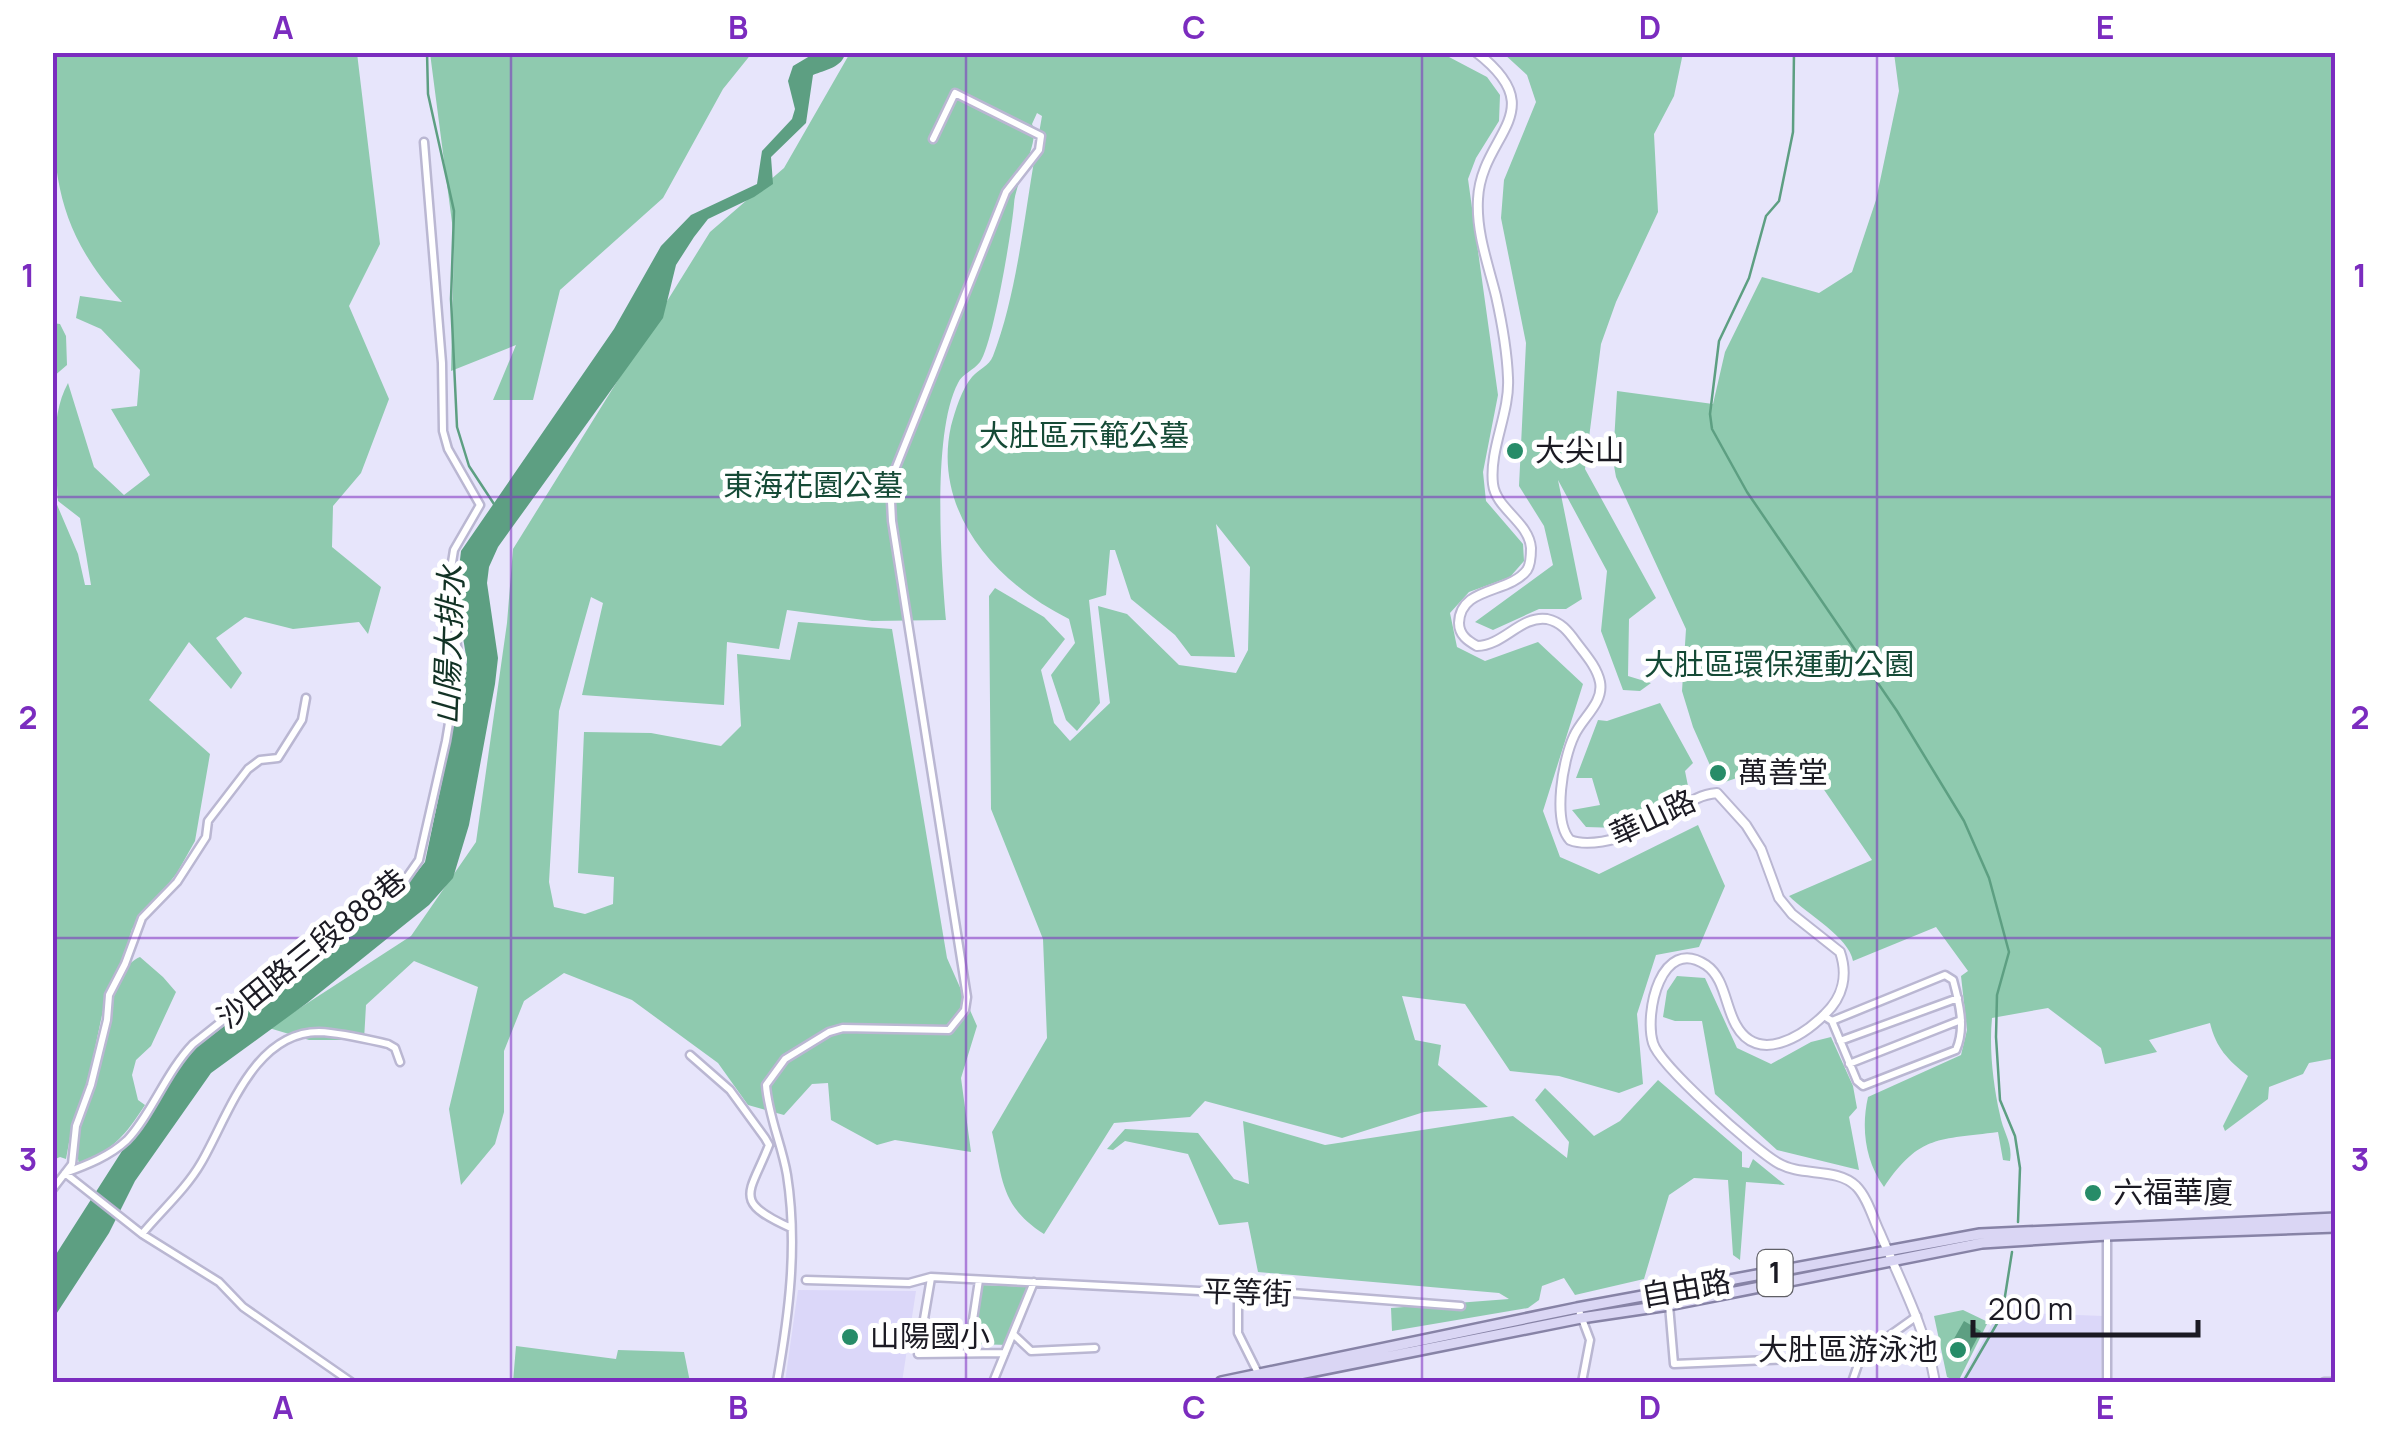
<svg xmlns="http://www.w3.org/2000/svg" width="2388" height="1435" viewBox="0 0 2388 1435" font-family="Manrope,'Noto Sans TC',sans-serif">
<style>
.built{fill:#dbd7f9}
.green{fill:#8fcaaf}
.water{fill:#5d9f82}
.lines{fill:none;stroke-linecap:round;stroke-linejoin:round}
.stream{stroke:#5d9f82;stroke-width:2.5}
.minor-casing{stroke:#bab7d2;stroke-width:11}
.tertiary-casing{stroke:#bab7d2;stroke-width:12}
.primary-casing{stroke:#8783a6;stroke-width:14}
.minor{stroke:#fff;stroke-width:6}
.tertiary{stroke:#fff;stroke-width:8}
.primary{stroke:#dad6f4;stroke-width:9}
.grid{fill:none;stroke:#7b2cbf;stroke-width:2.5;stroke-opacity:0.55}
.poi-dot{fill:#278c68;stroke:#fff;stroke-width:4}
.labels{text-anchor:middle;stroke-width:10;stroke-linejoin:round;paint-order:stroke}
.shield{fill:#fff;stroke:#5f5f65;stroke-width:2.5}
.shield-label{font-size:28px;font-weight:bold;fill:#1b1a23}
.park-label{font-size:30px;fill:#154a36;stroke:#fff}
.poi-label{font-size:30px;fill:#1b1a23;stroke:#fff;text-anchor:start}
.street-label{font-size:30px;fill:#1b1a23;stroke:#fff}
.water-label{font-size:32px;font-style:italic;fill:#123225;stroke:#fff}
.neatline{fill:none;stroke:#7b2cbf;stroke-width:4}
.grid-label{font-size:32px;text-anchor:middle;font-weight:bold;fill:#7b2cbf}
</style>
<rect width="100%" height="100%" fill="#e7e5fb"/>
<path class="built" d="M798 1290 916 1291 902 1382H785Z
M1999 1312 2103 1316 2101 1382H1960Z"/>
<path class="green" d="M1448 52 1449 57 1487 77 1500 95 1499 121 1476 158 1468 179 1498 395 1483 472 1486 501 1523 544 1524 561 1510 577 1469 592 1450 613 1457 647 1485 661 1538 642 1583 684 1543 811 1560 857 1599 874 1698 825 1725 886 1699 947 1656 955 1637 1014 1643 1084 1619 1093 1559 1076 1510 1071 1465 1004 1402 996 1415 1040 1441 1045 1438 1065 1488 1107 1424 1112 1342 1138 1205 1101 1190 1117 1114 1123 1044 1234C1000 1206 1003 1179 992 1132L1047 1038 1043 939 991 809 989 596 995 588 1044 617 1065 639 1041 670 1054 723 1070 741 1110 703 1098 606 1127 614 1179 665 1236 673 1248 650 1250 567 1216 524 1235 657 1191 656 1175 635 1131 599 1115 550H1110L1106 595 1089 600 1100 703 1077 731 1066 720 1051 675 1075 643 1069 619C996 583 932 512 951 426 955 411 962 388 972 377 979 369 989 366 993 356 1018 292 1025 207 1038 139L1042 116 1037 113 1032 124C1041 142 1015 181 1014 204 1012 230 993 344 980 362 974 370 962 374 958 383 932 432 941 564 946 620L872 621 787 610 779 649 727 642 724 705 582 695 603 603 591 597 559 711 549 882 554 907 585 914 613 904 614 877 578 873 584 732 651 733 721 746 741 726 737 654 790 660 798 622 892 629 947 958 977 1026 961 1078 971 1152 895 1140 877 1145 831 1120 828 1083 812 1084 784 1115 748 1105 718 1063 632 1000 564 973 524 1001 504 1051V1112L495 1144 461 1185 449 1109 478 987 414 961 366 1005 364 1040H309L269 1028 411 936 476 842 507 623 513 549 710 232 784 168 850 53Z
M53 53H357L380 244 349 306 389 399 361 473 333 506 332 547 381 587 368 634 359 622 293 629 245 617 216 638 242 673 231 689 189 642 149 700 210 754 195 841 177 873 132 929 121 965 108 987 89 1076 72 1126 66 1159 60 1157 53 1160 52 493 78 554 85 585H91L80 518 58 501C56 462 49 418 68 383L94 467 124 495 150 475 111 409 137 406 140 370 101 329 76 318 80 296 122 302C47 221 53 156 53 53Z
M430 53H752L723 89 663 198 560 290 533 400H493L516 345 451 371 454 238Z
M1503 53H1683L1674 96 1654 134 1658 212 1616 302 1601 344 1585 469 1656 598 1629 619 1628 676 1651 683 1640 691 1623 690 1601 631 1607 571 1558 480 1582 599 1566 609H1539L1493 630 1475 622 1553 565 1544 526 1519 486 1526 343 1501 218 1504 180 1536 102 1527 75Z
M1894 53H2335L2336 1058 2309 1063 2303 1074 2269 1087 2268 1099 2225 1131 2223 1126 2248 1076C2228 1060 2216 1048 2210 1023L2149 1040 2157 1052 2105 1064 2101 1048 2048 1008 1992 1018C1989 1048 1993 1084 2000 1115 2003 1132 2013 1143 2010 1161L2003 1160 1998 1132C1939 1140 1920 1134 1884 1187 1865 1161 1861 1128 1868 1097L1961 1055 1967 1030 1961 976 1968 971 1936 927 1853 961C1849 937 1807 914 1789 896L1872 860 1801 756 1725 782 1717 781 1693 727 1682 691 1686 629 1616 477 1613 460 1617 391 1713 404 1725 352 1762 277 1819 293 1852 272 1876 200 1899 91Z
M52 323 60 324 66 336 67 365 53 377Z
M1660 703 1693 763 1685 771 1689 791 1619 828 1586 827 1572 810 1600 805 1592 778H1576L1598 720 1607 721Z
M140 957 163 977 176 992 151 1046 136 1060 132 1075 138 1100 145 1105C124 1137 115 1148 79 1164 71 1136 101 1025 112 993 116 981 127 962 140 957Z
M1677 976 1705 978 1737 1048 1771 1064 1811 1042 1831 1037 1853 1086 1857 1108 1849 1117 1859 1170 1777 1150 1715 1094 1702 1021H1675L1663 1017 1667 991Z
M1658 1080 1742 1152V1167L1749 1168 1753 1159 1785 1185 1746 1182 1740 1260 1733 1255 1728 1180 1694 1178 1669 1195 1644 1279 1575 1295 1564 1278 1542 1286 1539 1300 1528 1308 1392 1331 1391 1308 1509 1299 1499 1293 1258 1272 1248 1222 1219 1225 1188 1154 1125 1141 1113 1150 1107 1149 1125 1129 1198 1133 1234 1179 1249 1184 1243 1121 1325 1145 1513 1116 1567 1158 1569 1142 1535 1100 1545 1088 1594 1136 1620 1121Z
M981 1285 1031 1287 1008 1345 973 1344Z
M1963 1310 1988 1322 1958 1382 1947 1377 1934 1316Z
M516 1346 616 1359 618 1350 684 1352 690 1382H513Z"/>
<path class="water" d="M815 53H845C843 67 825 70 813 75L806 123 771 157 773 184 754 197 708 219 694 237 676 265 663 318 498 547 489 567 487 583 498 658 495 684 469 825 453 878 429 905 307 1003 211 1073 135 1181 109 1233 53 1319V1259L168 1079 198 1046 311 960 377 905 403 889 425 862 467 662 456 595 461 551 614 329 661 246 691 215 757 184 762 151 792 119 795 109 788 81 793 66Z
M1964 1321 1981 1331 1965 1361 1947 1351Z"/>
<g class="lines">
<path class="stream" d="M427 52 428 94 454 211 451 299 457 427 469 466 494 504
M1794 52 1793 132 1779 201 1766 216 1749 278 1719 341 1710 414 1712 429 1747 492 1897 711 1964 821 1989 878 2009 952 1997 995 1996 1037 2000 1100 2015 1136 2020 1168 2018 1222
M1963 1382 2002 1315 2012 1252"/>
<defs>
<path id="minor" d="M1824 1016 1832 1021 1857 1081 1863 1086 1956 1050C1966 1028 1959 1002 1953 980L1945 975 1832 1021
M1840 1041 1958 998
M690 1055 730 1090 765 1138 769 1145C750 1194 731 1201 791 1228
M1849 1064 1961 1020
M65 1173C87 1165 110 1156 127 1140 151 1115 166 1072 193 1044L379 897 405 880 419 860 446 741 459 662 449 581 454 550 480 505 448 449 443 431 442 363 424 142
M66 1174 142 1234 219 1282 243 1307 351 1382
M52 1190 72 1164 76 1126 91 1085 107 1020 109 995 125 964 142 918 177 882 206 837 208 821 248 769 260 760 278 758 302 720 306 698
M142 1234C161 1211 186 1189 201 1163 228 1117 253 1032 319 1032 342 1033 366 1039 388 1044L395 1048 400 1062
M931 1278 918 1354 1005 1353
M806 1280 909 1283 931 1277 1238 1293 1279 1292 1461 1306
M1238 1293V1333L1258 1373
M1669 1305 1674 1364 1861 1356
M1578 1308 1590 1340 1582 1382
M1013 1334 1031 1351 1095 1348
M968 1353 979 1280
M777 1382C789 1314 798 1245 787 1175 782 1145 768 1115 766 1085L785 1059 829 1032 843 1028 949 1030 965 1010 967 997 892 521 890 482 1006 192 1039 150 1041 136 955 93 933 139
M993 1382 1034 1282
M1852 1382 1861 1356 1917 1316
M2107 1382V1233
M2324 1382H2336"/>
<path id="tertiary" d="M1476 52C1554 112 1481 134 1478 199 1476 232 1488 264 1496 296 1502 323 1507 351 1508 378 1510 413 1489 449 1493 484 1496 509 1529 522 1531 548 1531 555 1531 564 1527 570 1509 594 1460 586 1459 623 1459 635 1468 641 1477 646 1503 646 1521 615 1547 619 1561 622 1568 631 1576 642 1585 654 1597 667 1600 682 1604 703 1582 718 1574 736 1563 759 1552 820 1570 840 1595 850 1645 831 1668 817 1686 806 1695 795 1717 793L1746 825 1761 849 1779 898 1792 914 1840 952C1848 975 1843 997 1825 1014 1803 1036 1758 1065 1736 1025 1725 1006 1725 978 1706 965 1661 935 1644 1013 1653 1043 1660 1066 1754 1149 1778 1163 1801 1177 1836 1167 1856 1186 1868 1198 1873 1219 1880 1233 1901 1282 1926 1330 1935 1382"/>
<path id="primary" d="M1221 1382 1577 1308 1980 1234 2336 1218
M1260 1382 1581 1318 1669 1305 1982 1243 2107 1235 2336 1227"/>
</defs>
<use href="#minor" class="minor-casing"/>
<use href="#tertiary" class="tertiary-casing"/>
<use href="#primary" class="primary-casing"/>
<use href="#minor" class="minor"/>
<use href="#tertiary" class="tertiary"/>
<use href="#primary" class="primary"/>
</g>
<path class="grid" d="M511 52V1382M966 52V1382M1422 52V1382M1877 52V1382M52 497H2336M52 938H2336"/>
<g class="poi-dot">
<circle cx="1515" cy="451" r="10"/>
<circle cx="1718" cy="773" r="10"/>
<circle cx="2093" cy="1193" r="10"/>
<circle cx="850" cy="1337" r="10"/>
<circle cx="1958" cy="1350" r="10"/>
</g>
<g class="labels">
<rect class="shield" x="1757.5" y="1250" width="35" height="46" rx="8"/>
<g class="shield-label">
<text x="1775" y="1283">1</text>
</g>
<g class="park-label">
<text x="1084" y="446">大肚區示範公墓</text>
<text x="813" y="496">東海花園公墓</text>
<text x="1779" y="675">大肚區環保運動公園</text>
</g>
<g class="poi-label">
<text x="1535" y="461">大尖山</text>
<text x="1738" y="783">萬善堂</text>
<text x="2113" y="1203">六福華廈</text>
<text x="870" y="1347">山陽國小</text>
<text x="1938" y="1360" text-anchor="end">大肚區游泳池</text>
</g>
<g class="street-label">
<text transform="translate(1653 818) rotate(-25)" y="10">華山路</text>
<text transform="translate(312 949) rotate(-39)" y="10">沙田路三段888巷</text>
<text transform="translate(1686 1289) rotate(-10)" y="10">自由路</text>
<text transform="translate(1247 1293) rotate(2)" y="10">平等街</text>
</g>
<g class="water-label">
<text transform="translate(449 645) rotate(-88)" y="11">山陽大排水</text>
</g>
</g>
<rect width="2388" height="1435" fill="none" stroke="#ffffff" stroke-width="110"/>
<path d="M1973 1320v15h225v-15" fill="none" stroke="#1b1a23" stroke-width="5"/>
<text x="1988" y="1320" font-size="30" fill="#1b1a23" stroke="#ffffff" stroke-width="8" paint-order="stroke">200 m</text>
<rect x="55" y="55" width="2278" height="1325" class="neatline"/>
<g class="grid-label">
<text x="283" y="39">A</text>
<text x="738" y="39">B</text>
<text x="1194" y="39">C</text>
<text x="1650" y="39">D</text>
<text x="2105" y="39">E</text>
<text x="28" y="287">1</text>
<text x="2360" y="287">1</text>
<text x="28" y="729">2</text>
<text x="2360" y="729">2</text>
<text x="28" y="1171">3</text>
<text x="2360" y="1171">3</text>
<text x="283" y="1419">A</text>
<text x="738" y="1419">B</text>
<text x="1194" y="1419">C</text>
<text x="1650" y="1419">D</text>
<text x="2105" y="1419">E</text>
</g>
</svg>
